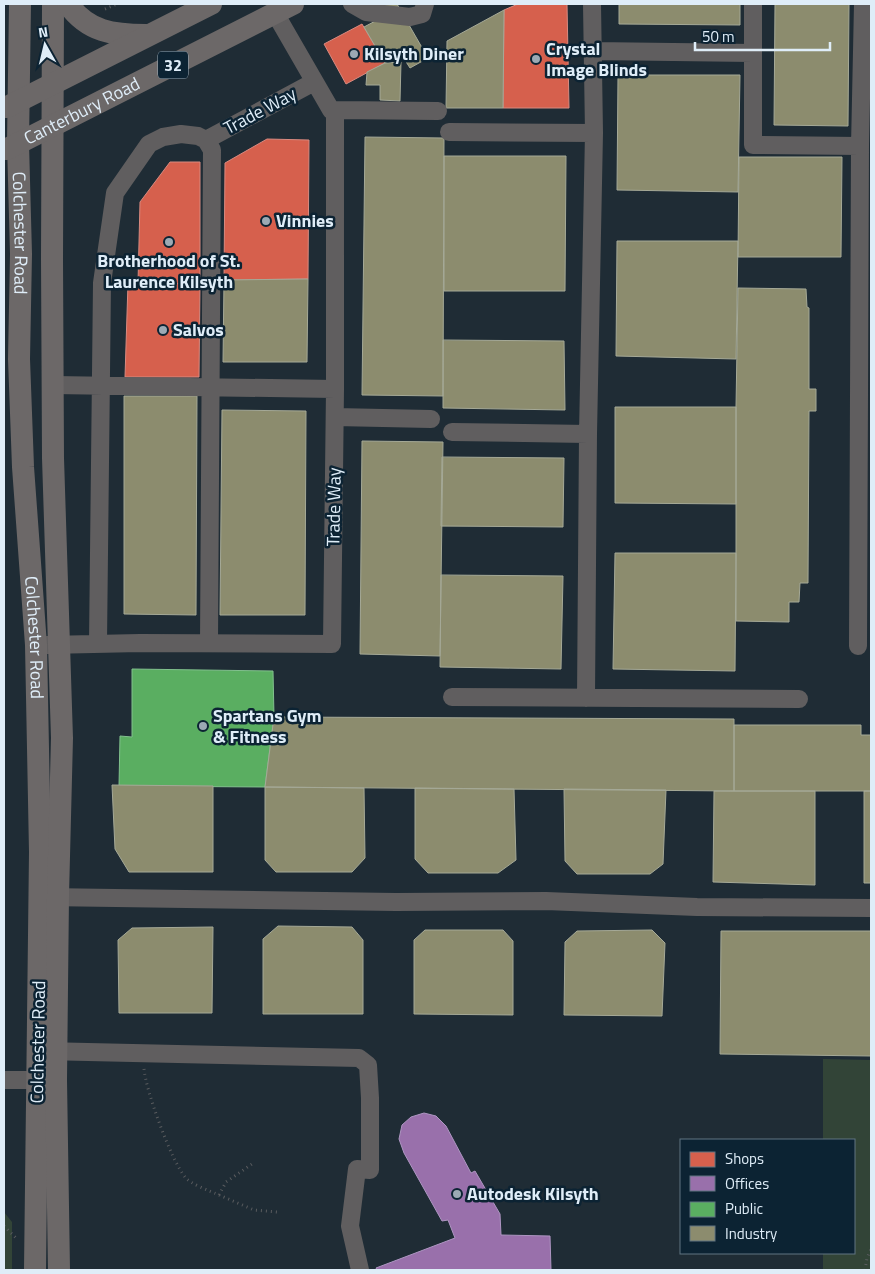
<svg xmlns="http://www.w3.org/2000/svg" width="875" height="1274" viewBox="0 0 875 1274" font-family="'Titillium Web',sans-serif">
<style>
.green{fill:#324437}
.shops{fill:#d6604d;stroke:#d98a80}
.offices{fill:#9970ab;stroke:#ae96c2}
.public{fill:#5aae61;stroke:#82c18e}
.industry{fill:#8c8c6e;stroke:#a5a997}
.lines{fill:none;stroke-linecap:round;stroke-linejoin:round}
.path{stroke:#5a5c5f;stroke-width:3;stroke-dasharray:1 4;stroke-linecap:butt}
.minor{stroke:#605e5f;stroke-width:18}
.major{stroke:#6c6868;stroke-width:22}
.poi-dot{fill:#9ca9b4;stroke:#0c2333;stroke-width:2}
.labels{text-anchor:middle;stroke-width:5;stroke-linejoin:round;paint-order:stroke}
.shield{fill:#0c2333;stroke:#a0b0bd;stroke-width:1}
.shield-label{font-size:16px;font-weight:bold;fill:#dfedf8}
.poi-label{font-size:18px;font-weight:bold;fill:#dfedf8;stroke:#0c2333;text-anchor:start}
.street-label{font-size:18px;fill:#dfedf8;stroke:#0c2333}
</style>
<rect width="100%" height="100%" fill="#1f2c35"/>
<path class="green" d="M823 1059 871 1060V1270H823V1253H854V1140H823Z
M4 1212 12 1222V1270H4Z"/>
<path class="shops" d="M518 4H567L569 108H503L504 10Z
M362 24 385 63 346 84 324 44Z
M267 139 309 140 308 279 224 280 225 163Z
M170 162H200V284L138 283 140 202Z
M128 283 200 284 199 377H125Z"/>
<path class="offices" d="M424 1113 436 1116 446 1126 471 1173 475 1171 500 1214 501 1235 550 1236 551 1270H377L376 1268 455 1238 448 1220 442 1221 404 1153 399 1139 402 1125 411 1117Z"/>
<path class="public" d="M132 669 273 671 274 717 265 787 119 786 120 736 132 737Z"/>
<path class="industry" d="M373 4H397L428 58 410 68 401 54 385 63 364 27 381 18Z
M619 4H740V25L619 24Z
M775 4H849L848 126 774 125Z
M504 10 503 108H446L447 41Z
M401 62 400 101 380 100V85H366L367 72 385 63Z
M618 75H740L738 192 617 190Z
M365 137 444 138 443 396 362 395Z
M444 156H566L565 291H444Z
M739 157H842L841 257H738Z
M617 241H738L736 359 616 356Z
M308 279 307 362H223L224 280Z
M738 288 806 289 807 307 809 308V389H816V411H809L808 583H800L799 602H789V622L736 621V407Z
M443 340 564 341 565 410 443 408Z
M124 396H197L196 615 124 614Z
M615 407H736V504L615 503Z
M222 410 306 411 305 615H220Z
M362 441 443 442 440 656 360 654Z
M442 457 564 458 563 527 441 526Z
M615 553H736L735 671 613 669Z
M441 575 563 576 561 669 440 667Z
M274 717 734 719V791L265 787Z
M734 725H861V735H871V791H734Z
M112 785 213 786V872H129L115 849Z
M265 787 364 788 365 858 352 872H276L265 860Z
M415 788 514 789 516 860 498 873H428L415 859Z
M564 789 666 790 663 864 650 874H577L565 861Z
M714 791H815V885L713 882Z
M864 791H871V883H864Z
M278 926 352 927 363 940V1014H263V939Z
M213 927 212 1013H119L118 940 132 928Z
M425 930H503L513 941V1015L414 1014V940Z
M652 930 665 943 662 1016 564 1015 565 942 577 931Z
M721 931H871V1056L720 1054Z"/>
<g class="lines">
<path class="path" d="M105 9 117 4
M144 1069C146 1091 171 1160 185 1177 190 1184 210 1191 219 1195L226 1182 252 1164
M219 1195 254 1210 277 1212
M4 1226 16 1238
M865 1270 867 1258 871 1249"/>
<path class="minor" d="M352 4 366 12 410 17 422 14 425 4
M753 4V145L860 146
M593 51 753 53
M335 110 438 111
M449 132 594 133
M206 140 314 82
M53 385 335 389
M335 417 431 419
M452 432 588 434
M98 643 102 283 115 193 149 144 163 137 181 134 198 136 206 140 212 150 209 643
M47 645 140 643 332 644 335 389V110H331L275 13
M858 646 860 146 863 4
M452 697 799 699
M586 698 588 434 594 133 592 4
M45 897 396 902 546 901 697 907 871 908
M43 1051 359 1058 368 1065 370 1098V1170L357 1169 350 1226 360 1270
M4 1080H50"/>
<g class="major">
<path id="s1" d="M20 4 18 143 21 254 19 359 23 467 36 645 40 852 35 1270"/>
<path d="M53 4 52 259 53 458 62 738 58 896 56 1080 59 1270"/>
<path d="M68 4C88 32 113 35 146 35"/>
<path d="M7 107 211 4"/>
<path id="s2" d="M7 149 293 4"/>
</g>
</g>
<g class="poi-dot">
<circle cx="354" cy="54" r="5"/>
<circle cx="536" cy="59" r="5"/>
<circle cx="266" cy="221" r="5"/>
<circle cx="169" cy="242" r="5"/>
<circle cx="163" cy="330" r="5"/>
<circle cx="203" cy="726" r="5"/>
<circle cx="457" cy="1194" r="5"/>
</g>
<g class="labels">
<rect class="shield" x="158" y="51.5" width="30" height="27" rx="4"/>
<g class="shield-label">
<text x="173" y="71">32</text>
</g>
<g class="poi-label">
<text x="546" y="55">Crystal<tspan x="546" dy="21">Image Blinds</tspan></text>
<text x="364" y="60">Kilsyth Diner</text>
<text x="276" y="227">Vinnies</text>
<text x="169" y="267" text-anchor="middle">Brotherhood of St.<tspan x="169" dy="21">Laurence Kilsyth</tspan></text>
<text x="173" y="336">Salvos</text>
<text x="213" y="722">Spartans Gym<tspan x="213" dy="21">&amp; Fitness</tspan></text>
<text x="467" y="1200">Autodesk Kilsyth</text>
</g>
<g class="street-label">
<text dy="6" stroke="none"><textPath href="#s2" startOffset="84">Canterbury Road</textPath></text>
<text transform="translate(260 111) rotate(-28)" y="6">Trade Way</text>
<text dy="6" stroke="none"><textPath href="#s1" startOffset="229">Colchester Road</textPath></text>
<text transform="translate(334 507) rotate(-89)" y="6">Trade Way</text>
<text dy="6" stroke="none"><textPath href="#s1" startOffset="634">Colchester Road</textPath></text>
<text transform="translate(38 1042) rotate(-89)" y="6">Colchester Road</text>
</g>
</g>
<rect width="875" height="1274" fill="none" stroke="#dfedf8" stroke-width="10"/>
<rect x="680" y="1139" width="175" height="115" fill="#0c2333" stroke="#607482"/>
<rect x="690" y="1152" width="25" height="15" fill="#d6604d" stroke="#607482"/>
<text x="725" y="1164" font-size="15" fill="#dfedf8">Shops</text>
<rect x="690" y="1176" width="25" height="15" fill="#9970ab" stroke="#607482"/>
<text x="725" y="1189" font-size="15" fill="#dfedf8">Offices</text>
<rect x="690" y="1202" width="25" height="15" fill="#5aae61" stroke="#607482"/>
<text x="725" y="1214" font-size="15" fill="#dfedf8">Public</text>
<rect x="690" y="1226" width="25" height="15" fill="#8c8c6e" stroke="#607482"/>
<text x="725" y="1239" font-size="15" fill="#dfedf8">Industry</text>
<g transform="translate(45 45) rotate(352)" stroke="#0c2333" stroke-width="4" paint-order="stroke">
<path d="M0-4L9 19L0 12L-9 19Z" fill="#dfedf8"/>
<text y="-8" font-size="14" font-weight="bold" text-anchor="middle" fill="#dfedf8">N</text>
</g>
<path d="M695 42v8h135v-8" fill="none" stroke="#dfedf8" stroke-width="2.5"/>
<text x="702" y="42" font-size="15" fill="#dfedf8" stroke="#0c2333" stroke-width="4" paint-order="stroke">50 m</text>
</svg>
